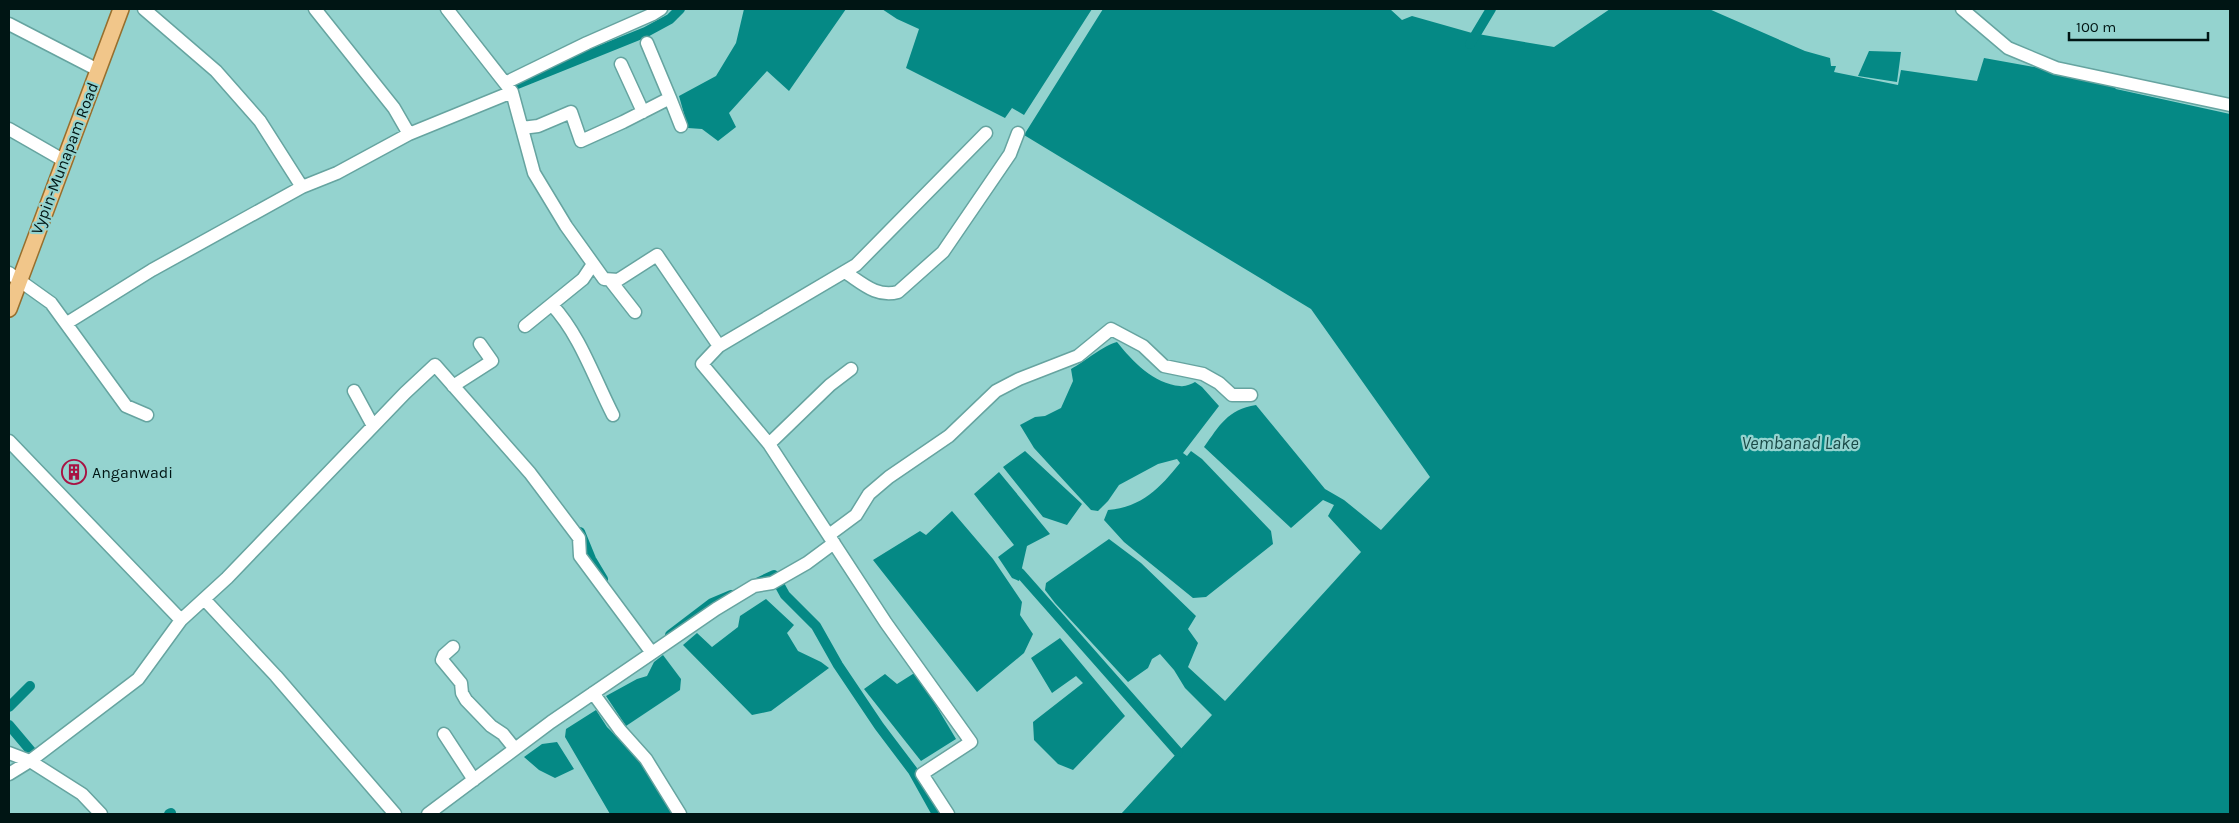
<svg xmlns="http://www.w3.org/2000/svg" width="2239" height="823" viewBox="0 0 2239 823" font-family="Karla,sans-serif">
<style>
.water{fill:#058985}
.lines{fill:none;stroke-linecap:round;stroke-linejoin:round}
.canal{stroke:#058985;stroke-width:10}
.minor-casing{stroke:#66a4a0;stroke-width:15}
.major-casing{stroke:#976f2e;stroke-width:18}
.minor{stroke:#fff;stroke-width:12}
.major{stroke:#f1c68a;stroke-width:15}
.labels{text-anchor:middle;stroke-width:4.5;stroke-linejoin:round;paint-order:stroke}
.street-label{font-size:16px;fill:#001514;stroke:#94d3cf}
.poi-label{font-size:16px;fill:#001514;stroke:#94d3cf;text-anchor:start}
.water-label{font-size:18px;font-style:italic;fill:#194946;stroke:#94d3cf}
</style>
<rect width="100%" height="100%" fill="#94d3cf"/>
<path class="water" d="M744 9H846L789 91 767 71 729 113 736 127 718 141 702 129 688 128 679 96 716 76 736 43Z
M882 9H1092L1024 115 1012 108 1005 118 906 68 919 29 897 19Z
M1103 9H1390L1402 20 1412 16 1472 33 1554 47 1610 9H1709L1805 51 1830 58 1831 66H1836L1834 72 1898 85 1901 70 1977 81 1984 58 2057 71 2112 84 2116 89 2230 114V814H1121L1212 715 1185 688 1174 670 1160 654 1152 659 1148 668 1128 682 1055 603 1045 590 1046 583 1109 539 1141 563 1196 616 1188 629 1198 643 1188 667 1225 701 1361 552 1328 516 1334 505 1323 500 1291 528 1204 447C1220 425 1227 410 1256 405L1325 489 1344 500 1381 530 1430 477 1311 309 1024 135Z
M1869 51 1901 52 1897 82 1858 76Z
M1117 342C1132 361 1154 384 1180 386 1185 387 1191 384 1195 382L1202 387 1219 406 1183 453 1187 456 1191 451 1202 459 1271 531 1273 544 1206 597 1193 598 1124 542 1104 520 1108 510C1142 507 1160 488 1180 463L1177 459 1158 464 1119 485 1108 501 1098 511 1091 510 1034 448 1020 425 1035 417 1045 416 1061 408 1073 381 1071 369C1084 362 1104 345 1117 342Z
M1025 451 1082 504 1067 525 1043 517 1003 467Z
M999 472 1050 534 1027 546 1019 581 1012 578 998 557 1014 545 974 494Z
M952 511 993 559 1022 602 1020 615 1033 634 1024 653 977 692 873 560 920 531 926 535Z
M766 599 794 625 787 633 798 651 821 662 829 668 771 711 752 715 683 645 697 633 712 647 738 627 740 616Z
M1060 638 1125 716 1073 770 1058 764 1034 740 1033 722 1083 683 1076 676 1052 693 1031 658Z
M663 655 681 679 680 690 626 726 606 696 637 679 647 676 654 662Z
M916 672 956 739 921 761 864 689 885 674 897 684Z
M596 710 607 727 637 757 672 814H610L565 737 566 729Z
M557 742 574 769 555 778 539 770 524 757 542 744Z"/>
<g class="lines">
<path class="canal" d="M1470 44 1491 9
M507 88 646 32 670 19 680 9
M580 532 591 559 603 579
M1020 573 1178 752
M757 583 774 575 785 595 816 626 838 665 879 726 913 771 937 814
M670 635 712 603 731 595
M9 707 30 686
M9 725 36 757
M169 814 171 813"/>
<defs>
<path id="minor" d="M144 9 216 71 260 121 302 187
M315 9 394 108 409 134
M447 9 512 92 534 173 566 226 604 279 618 280 657 255 719 346
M1962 9 2008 48 2056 68 2230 105
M9 24 98 70
M647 43 670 98
M621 64 643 112
M505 83 587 43 653 14 661 9
M522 128 538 126 571 112 581 141 623 122 670 98 681 126
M9 129 63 160
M845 272C862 283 877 298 898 292L943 252 1010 154 1018 133
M9 273 51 303 126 406 147 415
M610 280 635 312
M552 305C580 335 594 378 613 415
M67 323 152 270 302 187 337 173 409 134 512 92
M525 326 583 279 593 264
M453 386 492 361 480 344
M354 391 373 426
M9 441 181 620
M769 444 830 385 851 369
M829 535 856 515 869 494 889 477 949 436 996 391 1019 379 1078 356 1111 329 1143 346 1164 366 1203 374 1219 383 1232 395H1251
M204 599 276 676 395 814
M453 647 444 655 442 660 461 683 462 693 466 700 491 726 503 734 515 749
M652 653 716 609 754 586 772 583 807 563 834 543
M593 693 620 730 646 759 680 814
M444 734 474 780
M9 753 30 761 138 679 181 620 227 578 405 393 435 365 530 473 579 538 580 556 652 653 551 722 428 814
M9 774 30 761 82 794 101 814
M948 814 922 774 971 742 886 623 769 444 702 364 719 346 856 265 986 133"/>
<path id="major" d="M9 309 121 9"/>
</defs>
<use href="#minor" class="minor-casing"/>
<use href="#major" class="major-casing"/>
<use href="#minor" class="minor"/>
<use href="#major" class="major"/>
</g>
<defs>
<symbol id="building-ring" viewBox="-11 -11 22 22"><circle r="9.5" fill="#94d3cf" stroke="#a81243" stroke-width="1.5"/><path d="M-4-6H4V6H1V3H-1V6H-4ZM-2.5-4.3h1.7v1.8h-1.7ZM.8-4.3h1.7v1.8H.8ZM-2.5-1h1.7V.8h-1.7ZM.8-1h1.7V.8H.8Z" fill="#a81243"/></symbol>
</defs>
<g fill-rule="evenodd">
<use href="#building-ring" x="60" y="458" width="28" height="28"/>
</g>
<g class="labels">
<g class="street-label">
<text transform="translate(64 158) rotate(-69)" y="6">Vypin-Munapam Road</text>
</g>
<g class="poi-label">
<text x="92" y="478">Anganwadi</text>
</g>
<g class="water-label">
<text x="1800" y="449">Vembanad Lake</text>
</g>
</g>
<rect width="2239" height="823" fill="none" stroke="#001514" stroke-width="20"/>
<path d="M2069 32v8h139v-8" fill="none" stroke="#001514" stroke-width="2.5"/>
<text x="2076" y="32" font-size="15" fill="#001514" stroke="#94d3cf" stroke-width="4" paint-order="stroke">100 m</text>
</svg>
